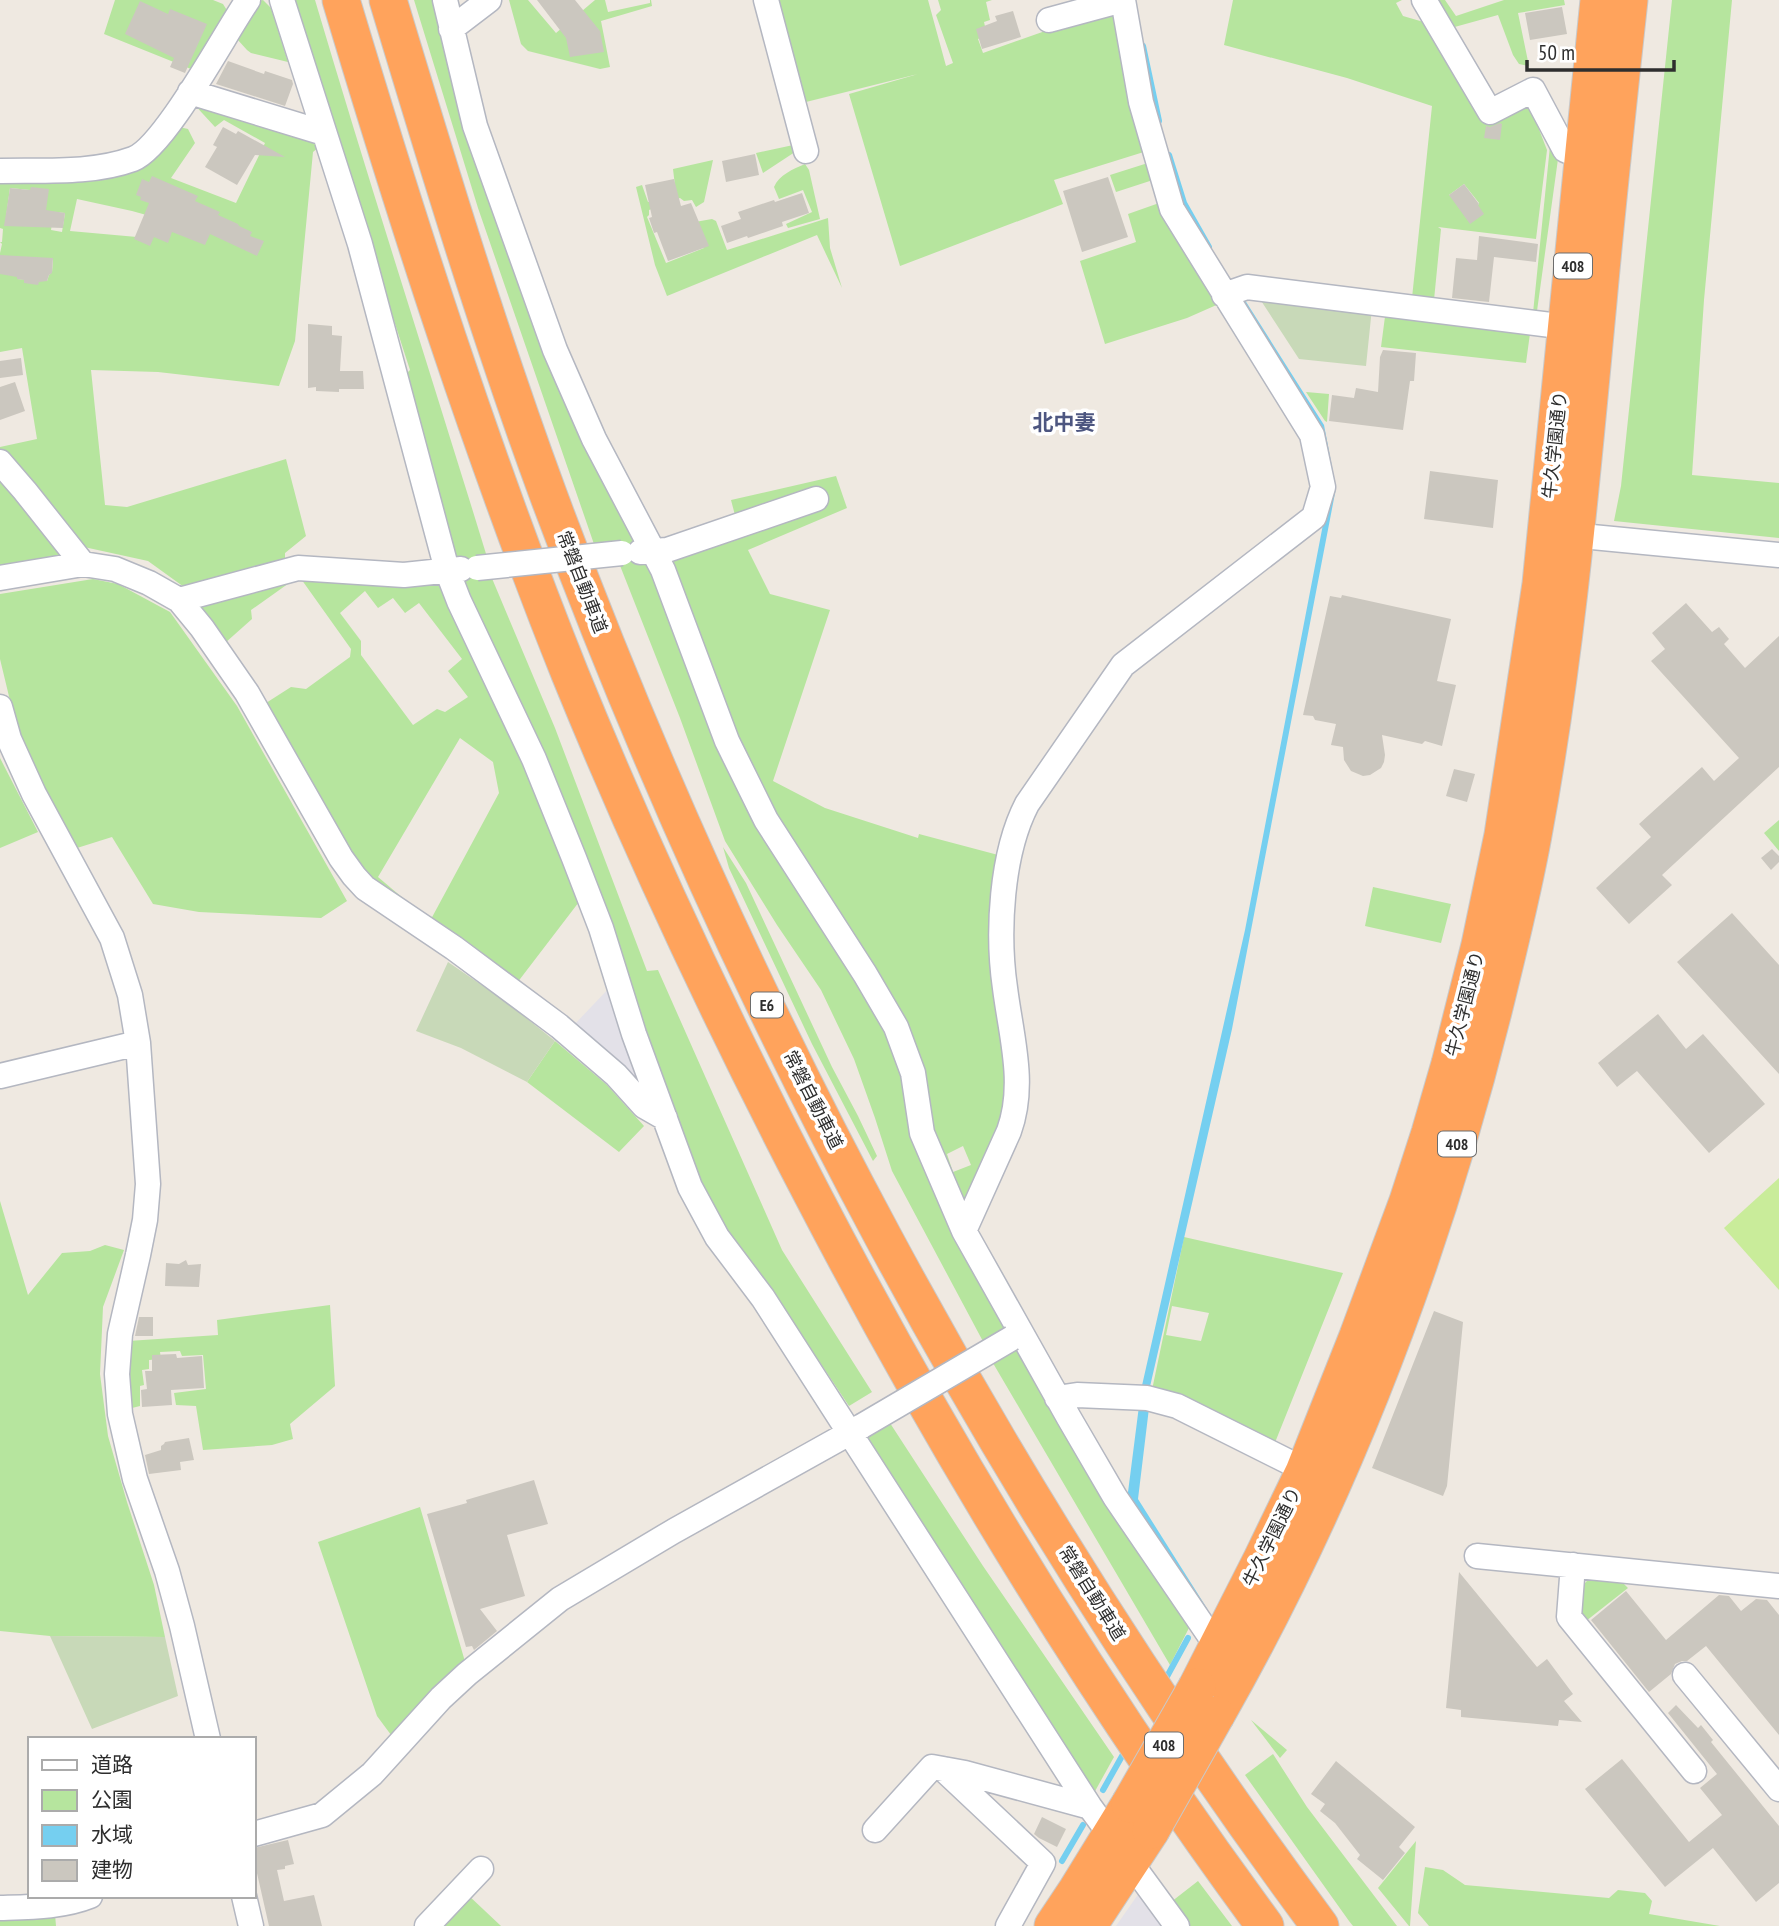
<svg xmlns="http://www.w3.org/2000/svg" width="1779" height="1926" viewBox="0 0 1779 1926" font-family="'PT Sans Narrow','Noto Sans JP',sans-serif">
<style>
.industrial{fill:#e3e1e8}
.green{fill:#b6e59e;fill-rule:evenodd}
.cemetery{fill:#c8d9b8}
.pitch{fill:#c9ec9a}
.water{fill:#75cff0}
.lines{fill:none;stroke-linecap:round;stroke-linejoin:round}
.stream{stroke:#75cff0;stroke-width:6}
.building{fill:#cbc7bf}
.minor-casing{stroke:#b4b7c1;stroke-width:27}
.highway-casing{stroke:#c9c9c9;stroke-width:39}
.minor{stroke:#fff;stroke-width:24}
.highway{stroke:#ffa35c;stroke-width:37}
.minor-bridge-casing{stroke:#b4b7c1;stroke-width:27;stroke-linecap:butt}
.highway-bridge-casing{stroke:#c9c9c9;stroke-width:39;stroke-linecap:butt}
.minor-bridge{stroke:#fff;stroke-width:24}
.highway-bridge{stroke:#ffa35c;stroke-width:37}
.labels{text-anchor:middle;stroke-width:7;stroke-linejoin:round;paint-order:stroke}
.shield{fill:#fff;stroke:#6d6d6d;stroke-width:2}
.shield-label{font-size:16px;font-weight:bold;fill:#2e2e2e}
.street-label{font-size:18px;fill:#2e2e2e;stroke:#fff}
.quarter-label{font-size:21px;font-weight:bold;fill:#4d5680;stroke:#fff}
</style>
<rect width="100%" height="100%" fill="#efe9e1"/>
<path class="industrial" d="M612 985 641 1078 637 1086 573 1026Z
M1139 1893 1163 1926H1116Z"/>
<path class="green" d="M115 0H213L223 4 228 12 196 71 104 34Z
M263 0 271 8 288 62 251 53 247 50 237 39 258 1Z
M290 0H315C370 186 430 371 487 557L457 562 406 374 410 370Z
M414 0H439L468 129 639 539 634 545 595 547 478 208Z
M509 0H528L556 33 595 0H605L608 12 650 3V0H651L652 6 601 21 610 67 600 69 528 51 521 44Z
M779 0H928L946 66 953 63 936 15 941 10 938 0H992L986 2 990 20 984 22 987 35 978 39 983 53 1048 30 1116 9 1147 151 1054 180 1063 204 900 266 849 94 918 74 806 102Z
M1233 0H1402L1396 3 1403 16 1427 23 1485 116 1519 102 1530 106 1547 150 1536 239 1438 227 1441 229 1434 300 1412 298 1432 106 1347 78 1224 45ZM1464 184 1479 203 1478 205 1449 195Z
M1434 0H1445L1456 16 1504 0H1564L1565 5 1518 13 1529 66 1519 64 1513 55 1498 15 1451 28Z
M1672 0H1732L1704 300 1692 475 1779 483V538L1614 521 1621 486Z
M191 101 316 142 319 147 313 152 295 341 279 386 158 372 91 370 105 505 127 507 286 459 306 536 285 553V560L184 587 148 561 84 547 58 521 0 449V447L37 439 22 348 0 352V253L2 244 0 242H2L3 229 0 228V175L82 177 175 126 188 129 195 143 171 178 236 203 265 143 224 120 215 127ZM10 188 30 190 6 217ZM77 199 132 211 150 216 137 237 70 231ZM54 212 65 213 62 232 51 230ZM22 257H30L31 259 51 258 53 260 52 272 49 275 47 281 17 279Z
M798 144V150L763 173 756 153Z
M1550 146 1558 159 1537 311 1533 313Z
M713 160 704 202 696 207 692 200 684 201 680 198 649 210V215L647 217 666 263 704 248 695 222 712 219 716 221 727 250 828 218 830 248 842 288 817 235 667 296 655 265 636 187 642 185 648 202 663 199 675 186 673 169Z
M1151 162 1156 179 1116 192 1110 175Z
M805 164 809 170 820 219 788 228 786 224 812 212 803 190 779 199 774 187C779 175 793 169 805 164Z
M1162 202 1221 303 1187 318 1105 344 1080 261 1136 242 1128 214Z
M1386 309 1531 326 1526 363 1381 347Z
M1306 392 1329 394 1327 422 1325 421Z
M0 476 63 558 0 568Z
M836 476 847 508 748 550 770 594 830 610 773 781 825 808 918 838 919 834 1002 856 1007 1114 965 1210 929 1128 921 1064 765 800 735 742 671 563 676 555 736 519 731 500ZM963 1146 971 1165 953 1172 947 1154Z
M644 558 647 559 725 751 880 1018 1011 1328 986 1347 892 1171 875 1118 854 1059 821 990 777 925 725 841 680 718 619 563Z
M299 576 431 580 439 586 450 604 529 768 582 898 517 983 410 909 358 867 266 703 291 687 306 689 350 657 351 649 299 576 251 610 252 619 225 643 195 603ZM365 591 378 608 393 598 405 613 419 603 462 659 448 671 468 697 445 712 437 709 413 725 361 655V641L340 613ZM460 738 493 762 499 793 430 921 378 877Z
M491 576 555 728 647 971 658 970 782 1250 872 1392 849 1406 785 1310 727 1236 697 1178 630 982 460 582 466 578Z
M93 579 118 584 170 612 237 706 347 901 321 918 199 912 153 904 112 837 77 848 27 756 13 713 0 659V594Z
M0 758 38 832 0 848Z
M1779 820V851L1764 833Z
M723 847 746 883 832 1067 858 1116 877 1156 873 1161 812 1044 729 868Z
M1373 887 1451 904 1441 943 1365 926Z
M555 1041 607 1085 644 1126 619 1152 527 1082Z
M0 1201 28 1295 62 1253 90 1251 105 1245 124 1250 103 1307 100 1374 108 1436 127 1502 154 1585 165 1637 50 1636 0 1631Z
M1184 1237 1343 1273 1274 1445 1152 1390ZM1172 1306 1209 1313 1201 1341 1166 1335Z
M330 1305 335 1386 290 1424 293 1439 272 1445 203 1450 196 1406 176 1405 174 1393 206 1389 203 1355 182 1356 180 1351 160 1352 161 1359 149 1360V1369L142 1370 144 1385 140 1386V1406L132 1408 128 1341 218 1335 217 1320Z
M1017 1345 1190 1626 1170 1665 990 1358Z
M888 1420 983 1566 1114 1757 1094 1793 865 1444V1433Z
M420 1507 466 1665 394 1739 377 1716 318 1542Z
M1588 1580 1623 1583 1628 1588 1586 1621 1580 1614C1581 1603 1579 1587 1588 1580Z
M1251 1720 1287 1750 1280 1758Z
M1273 1754 1307 1807 1397 1926H1353L1349 1921 1245 1775Z
M1416 1841 1410 1926H1409L1378 1888Z
M1425 1867 1443 1870 1465 1885 1609 1898 1618 1890 1645 1893 1652 1901 1649 1914 1720 1926H1429L1418 1913Z
M1198 1881 1232 1926H1189L1171 1902Z
M467 1894 501 1926H435Z
M55 1914 56 1926H0V1917Z"/>
<path class="cemetery" d="M1258 296 1372 308 1366 366 1299 359Z
M448 962 505 1001 555 1041 527 1082 461 1048 416 1031Z
M50 1636 165 1637 178 1696 92 1729Z"/>
<path class="pitch" d="M1779 1178V1290L1724 1228Z"/>
<path class="water" d="M1243 297 1324 425 1336 488 1232 1029 1149 1391 1141 1390 1245 930 1330 488 1237 302Z
M1139 1406 1149 1408 1138 1499 1208 1610 1204 1617 1127 1500Z"/>
<g class="lines">
<path class="stream" d="M1143 46 1159 121
M1169 155 1184 203 1209 247
M1164 1682 1188 1638
M1103 1790 1126 1749
M1062 1861 1083 1825"/>
</g>
<path class="building" d="M537 0H575L600 31 604 52 570 57 566 38Z
M140 1 168 14 170 9 207 24 185 73 170 67 174 58 125 34Z
M1562 7 1567 34 1530 40 1525 13Z
M1013 11 1021 37 982 49 976 29 997 21 995 16Z
M228 61 264 74 265 71 292 80 293 84 285 106 216 84Z
M1500 123 1502 124 1500 140 1484 138 1486 126 1490 127Z
M223 127 236 134 238 131 285 157 255 155 237 185 205 167 217 147 213 145Z
M755 154 759 175 726 182 722 161Z
M152 176 198 196 195 201 220 212 218 215 238 224 239 226 252 232 250 236 264 241 257 256 210 234 205 245 172 232 168 243 154 237 150 246 134 239 149 203 140 200 141 197 136 195 142 179 149 182Z
M1108 177 1128 237 1082 252 1063 191Z
M674 179 681 206 691 203 709 246 668 261 657 232 654 233 649 218 652 217 645 185Z
M1464 184 1479 204 1478 205 1484 214 1470 224 1449 195Z
M31 187 49 189 46 210 65 213 63 228 4 226 10 188 30 190Z
M802 193 809 213 782 222 783 226 748 238 747 236 727 243 721 226 741 219 738 212 774 200 775 202Z
M1479 236 1538 244 1536 262 1494 257 1489 302 1452 298 1456 258 1477 260Z
M0 255 53 258 52 273 49 275 47 281 39 282 38 285 24 283V280L17 279V277L0 274Z
M308 324 332 326V335L342 336 340 371H363L364 389H339V392L316 391V387L308 388Z
M1383 350 1416 353 1414 381H1410L1403 430 1329 421 1332 395 1354 398 1356 388 1378 392 1380 357Z
M21 358 23 375 0 378V361Z
M15 382 25 411 0 420V387Z
M1430 471 1498 480 1493 528 1424 519Z
M1342 595 1451 619 1437 681 1456 685 1442 746 1425 741 1422 744 1382 735 1385 755 1384 762 1381 768 1370 775 1363 776 1351 771 1344 760 1343 747 1331 745 1336 724 1315 720 1313 716 1303 715 1330 596 1341 598Z
M1686 603 1712 632 1719 627 1729 639 1724 644 1745 668 1779 636V767L1662 875 1672 885 1629 924 1596 888 1651 837 1639 824 1702 767 1714 781 1739 758 1651 661 1665 649 1652 633Z
M1454 769 1475 774 1467 802 1446 796Z
M1772 849 1779 856V862L1771 870 1761 858Z
M1732 913 1779 965V1074L1677 962Z
M1658 1014 1686 1049 1703 1034 1765 1104 1709 1153 1637 1071 1617 1087 1598 1063Z
M186 1260 188 1265 201 1264 199 1287 165 1286 166 1263 179 1264Z
M1434 1311 1463 1322 1447 1486 1443 1496 1372 1468Z
M139 1317H153V1336H135Z
M176 1354 177 1358 202 1356 204 1388 171 1390 172 1405 142 1407 141 1390 147 1389 145 1371H152V1355Z
M189 1438 194 1460 180 1462 181 1470 149 1474 145 1455 161 1450V1446L164 1444 165 1442Z
M534 1480 548 1524 507 1535 525 1596 480 1609 497 1631 474 1650 472 1646 466 1647 427 1514 467 1503 466 1500Z
M1459 1572 1537 1667 1547 1659 1573 1694 1564 1701 1582 1722 1559 1720 1558 1726 1461 1717V1710L1446 1708Z
M1626 1591 1666 1640 1719 1595 1729 1596 1741 1611 1756 1599 1767 1600 1779 1615V1735L1706 1646 1687 1661H1682L1675 1664 1671 1674 1649 1692 1591 1620Z
M1676 1705 1698 1728 1701 1725 1713 1740 1711 1742 1779 1826V1883L1756 1902 1713 1848 1665 1887 1585 1789 1622 1759 1689 1842 1722 1815 1700 1788 1717 1774 1668 1713Z
M1336 1761 1415 1827 1399 1847 1405 1853 1383 1880 1357 1859 1360 1855 1335 1823 1320 1811 1325 1804 1311 1794Z
M1042 1817 1066 1829 1057 1847 1039 1838 1034 1834Z
M288 1840 294 1864 285 1866V1869L277 1870 284 1901 314 1895 322 1926H269L254 1860V1848Z"/>
<g class="lines">
<defs>
<path id="minor" d="M282 0 360 244 447 570 459 601 534 759 574 858 601 928 634 1034 690 1187 717 1237 763 1298 1090 1807 1177 1926
M445 0 475 126 555 350 594 439 663 570 727 741 766 820 865 974 896 1027 913 1073 922 1133 964 1231 1069 1418 1115 1497 1218 1648
M766 0 806 151
M1424 0 1490 112 1533 90 1565 150 1584 158
M1049 20 1123 0
M451 29 489 0
M190 92 324 133
M0 171C43 170 92 174 133 159 165 147 225 33 248 0
M1224 295 1247 287 1567 327
M0 462 25 491 83 564
M1561 534 1779 555
M640 552 667 550 816 499
M0 578 83 564 115 569 149 583 179 600 202 628 247 693 341 858 354 876 365 888 454 948 559 1026 616 1075 644 1106 665 1118
M179 600 298 568 404 575 461 569
M0 707 9 739 34 794 112 938 130 995 138 1043 148 1184 145 1220 138 1255 120 1334 117 1374 120 1414 135 1479 167 1571 182 1626 208 1739
M0 1076 138 1043
M964 1231 1009 1131C1026 1084 1011 1036 1005 988 997 933 1001 854 1027 804L1123 665 1314 517 1323 487 1312 435 1172 209 1141 102 1123 0
M1057 1398 1077 1395 1147 1398 1177 1406 1289 1462 1315 1480
M1477 1556 1779 1586
M1573 1565 1569 1617 1694 1771
M1685 1675 1779 1789
M943 1769 1043 1863 1008 1926
M875 1830 932 1767 965 1773 1090 1807
M254 1834 322 1815 372 1774 441 1698 467 1674 560 1599 674 1531 862 1426
M244 1896 251 1926
M0 1908C30 1907 63 1907 90 1896
M427 1926 481 1869"/>
<path id="highway" d="M341 0C409 227 482 454 570 674 642 851 723 1023 811 1192 944 1448 1094 1694 1265 1926
M388 0C438 166 488 331 548 494 736 1002 997 1491 1320 1926
M1197 1687 1262 1559 1304 1472 1358 1336 1408 1201 1430 1133 1450 1064 1480 945 1503 835 1541 584 1599 0
M1216 1715C1346 1487 1439 1237 1500 983 1512 934 1524 885 1533 835 1566 658 1581 481 1598 302 1607 202 1618 101 1629 0
M1053 1926 1077 1890 1130 1804
M1088 1926 1151 1830"/>
</defs>
<use href="#minor" class="minor-casing"/>
<use href="#highway" class="highway-casing"/>
<use href="#minor" class="minor"/>
<use href="#highway" class="highway"/>
<defs>
<path id="minor-bridge" d="M477 568 622 553
M862 1426 1012 1338"/>
<path id="highway-bridge" d="M1130 1804 1197 1687
M1151 1830 1216 1715"/>
</defs>
<use href="#minor-bridge" class="minor-bridge-casing"/>
<use href="#highway-bridge" class="highway-bridge-casing"/>
<use href="#minor-bridge" class="minor-bridge"/>
<use href="#highway-bridge" class="highway-bridge"/>
</g>
<g class="labels">
<g class="shield">
<rect x="1554" y="253.5" width="38" height="25" rx="5"/>
<rect x="751" y="992.5" width="32" height="25" rx="5"/>
<rect x="1438" y="1131.5" width="38" height="25" rx="5"/>
<rect x="1145" y="1732.5" width="38" height="25" rx="5"/>
</g>
<g class="shield-label">
<text x="1573" y="272">408</text>
<text x="767" y="1011">E6</text>
<text x="1457" y="1150">408</text>
<text x="1164" y="1751">408</text>
</g>
<g class="street-label">
<text transform="translate(1555 445) rotate(-84)" y="6">牛久学園通り</text>
<text transform="translate(582 582) rotate(69)" y="6">常磐自動車道</text>
<text transform="translate(1465 1004) rotate(-76)" y="6">牛久学園通り</text>
<text transform="translate(813 1100) rotate(63)" y="6">常磐自動車道</text>
<text transform="translate(1272 1537) rotate(-64)" y="6">牛久学園通り</text>
<text transform="translate(1092 1593) rotate(58)" y="6">常磐自動車道</text>
</g>
<g class="quarter-label">
<text x="1064" y="430">北中妻</text>
</g>
</g>
<rect x="28" y="1737" width="228" height="161" fill="#ffffff" stroke="#ababab" stroke-width="2"/>
<rect x="42" y="1760" width="35" height="10" fill="#ffffff" stroke="#ababab" stroke-width="2"/>
<text x="91" y="1772" font-size="21" fill="#2e2e2e">道路</text>
<rect x="42" y="1790" width="35" height="21" fill="#b6e59e" stroke="#ababab" stroke-width="2"/>
<text x="91" y="1807" font-size="21" fill="#2e2e2e">公園</text>
<rect x="42" y="1825" width="35" height="21" fill="#75cff0" stroke="#ababab" stroke-width="2"/>
<text x="91" y="1842" font-size="21" fill="#2e2e2e">水域</text>
<rect x="42" y="1860" width="35" height="21" fill="#cbc7bf" stroke="#ababab" stroke-width="2"/>
<text x="91" y="1877" font-size="21" fill="#2e2e2e">建物</text>
<path d="M1527 60v10h147v-10" fill="none" stroke="#2e2e2e" stroke-width="3.5"/>
<text x="1538" y="60" font-size="21" fill="#2e2e2e" stroke="#ffffff" stroke-width="5" paint-order="stroke">50 m</text>
</svg>
